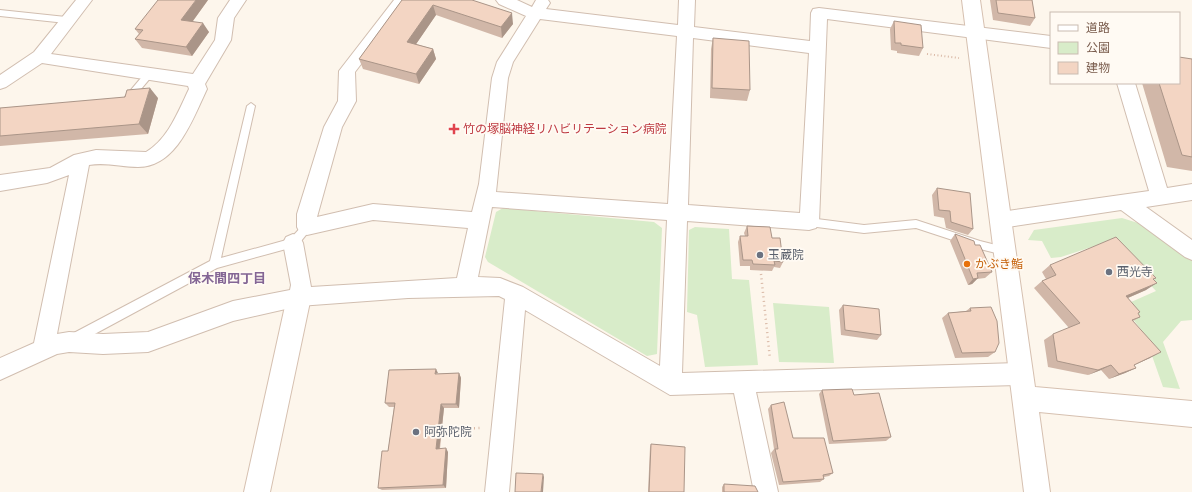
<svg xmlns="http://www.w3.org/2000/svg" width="1192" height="492" viewBox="0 0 1192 492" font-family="'DejaVu Sans','Noto Sans JP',sans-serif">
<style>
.green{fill:#d8ecc9}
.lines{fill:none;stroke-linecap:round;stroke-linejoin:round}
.lane-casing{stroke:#d1beb0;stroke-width:2}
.street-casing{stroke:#d1beb0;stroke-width:2}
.secondary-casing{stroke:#d6c0b0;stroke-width:2}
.path-far1{stroke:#d9b8a5;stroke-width:2;stroke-dasharray:1 2.5;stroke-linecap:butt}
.path{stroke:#d9b8a5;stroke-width:2.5;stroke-dasharray:1 3.5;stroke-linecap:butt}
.lane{fill:#fff;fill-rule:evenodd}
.street{fill:#fff;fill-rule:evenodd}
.secondary{fill:#fff;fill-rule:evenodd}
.wall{fill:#d1b7a8}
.shaded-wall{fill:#aa9588}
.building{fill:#f3d5c3;stroke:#aa9588}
.health-dot{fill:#e0444e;stroke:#fffaf3;stroke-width:1.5}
.worship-dot{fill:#6b7280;stroke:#fffaf3;stroke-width:1.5}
.food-dot{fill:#e8710a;stroke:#fffaf3;stroke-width:1.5}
.labels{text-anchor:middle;stroke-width:3.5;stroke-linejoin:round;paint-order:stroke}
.health-label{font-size:12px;fill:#be3a42;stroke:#fffaf3;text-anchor:start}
.worship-label{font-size:12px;fill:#5b616d;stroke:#fffaf3;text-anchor:start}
.food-label{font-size:12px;fill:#c56008;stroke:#fffaf3;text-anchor:start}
.neighbourhood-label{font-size:13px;font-weight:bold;fill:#846695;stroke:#fffaf3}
</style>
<rect width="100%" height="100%" fill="#fdf6ec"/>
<path class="green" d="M503 208 654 222 662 228 657 354 647 356 488 262 485 257 496 212Z
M1122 218 1138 223 1192 260V320L1181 321 1163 342 1180 389 1163 387 1144 333 1122 306 1156 291 1110 241 1061 257 1051 258 1042 241 1028 240 1034 230Z
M695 227 729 229 732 279 749 280 758 365 705 367 697 315 687 312 689 230Z
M773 303 829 307 834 363 779 362Z"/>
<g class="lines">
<defs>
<path id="lane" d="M0 10 66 17 70 20 66 23 0 16Z
M149 71 152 72V76L131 101H125L124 99 125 97 146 72Z
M251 103 255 106 221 258 290 239 304 224H310L312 227 310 230 297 246 217 268 78 343 74 344 70 343 69 339 70 335 210 261 247 106Z
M809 218 864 225 916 220 980 241 1008 248 1009 251 1008 254 1004 255 980 249 916 228 864 233 809 226 806 225 804 222 806 219Z"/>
<path id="street" d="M76 0H92L51 54 193 74 215 40 218 18 230 0H246L234 18 231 40 205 84 207 89C193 118 177 167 138 167 121 167 106 162 89 165L57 334 69 332 103 334 148 332 233 301 290 290 291 285 283 243 286 237 293 234 300 237 303 243 311 287 457 278 468 228 373 220 307 235 300 233 297 227V214L324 127 338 101 339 71 394 0H410L355 72 356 101 342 127 317 217 373 204 472 212 479 184 492 78 497 62 526 16 499 4 496 0H517L532 7 536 0H548L550 3 546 9 678 25 679 0H695L694 27 810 41 811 13 813 9 819 8 1051 36V48L827 19 819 222 816 228 809 230 687 221 682 373 1022 363 1030 366 1033 374 1030 382 1022 385 756 392 778 492H754L734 393 670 395 525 310 509 492H485L505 299 499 296 408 298 299 306 233 321 148 352 103 354 69 352 57 354 0 380V358L34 343 69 175 47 183 0 191V175L50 168 74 155 96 150 146 152C168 139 178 112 189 89L188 86 42 63 6 87 0 89V75L34 52ZM540 19 677 36 668 204 496 192 508 78 513 62ZM693 38 809 53 800 213 688 205ZM492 207 667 220 660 366 523 287 500 278 478 277Z
M1117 83H1135L1167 188 1192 184V200L1146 207 1192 240V260L1185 257 1121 210 1001 228 994 226 991 220 994 214 1001 212 1149 191Z"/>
<path id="secondary" d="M962 0H980L1035 387 1192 401V427L1039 412 1050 492H1024Z
M299 287 307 290 311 297 270 492H244L287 297 291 290Z"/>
</defs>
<use href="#lane" class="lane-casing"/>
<use href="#street" class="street-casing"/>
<use href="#secondary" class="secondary-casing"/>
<path class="path-far1" d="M927 54 959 58"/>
<path class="path" d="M761 274 770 359
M447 429 481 428"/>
<use href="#lane" class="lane"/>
<use href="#street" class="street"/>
<use href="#secondary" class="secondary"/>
</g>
<path class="wall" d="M208 0 193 21 209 32 192 56 142 48 135 39 139 34 135 29Z
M402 0H472L513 24 502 38 436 15 416 44 433 49 436 59 419 84 363 69 359 59Z
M990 0H1032L1035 18 1030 26 993 20Z
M894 21 923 48 919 56 897 53V51L891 50 890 29Z
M713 38 750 90 747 101 710 98 711 49Z
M1192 59V171L1167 167 1142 83H1179Z
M158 98 148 134 0 146V108Z
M937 188 973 229 968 235 946 228 944 218 934 216 932 195Z
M747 226 772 238 783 262 780 268 774 267 772 271 750 270V266H740L738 242 740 236H745L744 233Z
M955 234 975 245 992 272 985 278 977 279 972 284 968 285 950 241Z
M1050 265 1156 278 1154 279 1146 290 1128 298 1140 317 1133 321 1150 358 1134 365 1136 368 1125 373 1109 379 1101 370 1088 375 1048 367 1044 340 1053 334 1069 328 1034 288 1042 281 1046 279 1042 272Z
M843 305 881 335 877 340 841 335 839 310Z
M970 308 995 352 988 357 955 358 942 318 948 313 966 311Z
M459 373 461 378 459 408H444L440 449 448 452 446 488 382 490 378 488 388 451 394 407H389L385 403 438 374Z
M822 390 854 395 891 437 886 441 829 444 819 394Z
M771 405 793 438 833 473 829 476 824 477V479L820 482 779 485 771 453 774 449 768 409Z
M651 444 684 492H648L650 447Z
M724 484 758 492H722V487Z"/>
<path class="shaded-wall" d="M196 0H208L187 29 181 20Z
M433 5 436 15 410 53 407 42Z
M512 13 513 24 502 38 501 27Z
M203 23 209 32 192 56 186 47Z
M433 49 436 59 419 84 416 74Z
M150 88 158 98 148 134 139 124Z
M978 278 972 284 968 285 973 279Z
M1157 283 1146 290 1116 303 1126 296Z
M1161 352 1150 358 1123 370 1134 365Z
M1111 365 1101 370 1088 375 1098 370Z
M1136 368 1125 373 1109 379 1119 374Z
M436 369 438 373 435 374Z
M459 373 461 378 459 408 456 404Z
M441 404 444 408 439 452 436 449Z
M446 448 448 452 446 488 443 485Z
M543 474 544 477 543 492H541Z"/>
<path class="building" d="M158 0H196L181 20 203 23 186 47 135 39 143 30 135 29Z
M402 0H472L512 13 501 27 433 5 407 42 433 49 416 74 359 59Z
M996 0H1032L1035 18 998 13Z
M894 21 921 25 923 48 901 45V43H895Z
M713 38 749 41 750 90 712 88Z
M1179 57 1192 59V157L1182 155 1159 83H1179Z
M150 88 139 124 0 136V108L125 97 127 90Z
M937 188 970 193 973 229 951 222 950 211 939 210Z
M747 226 770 227 772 238H780L783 262 774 261 775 265 753 264 752 260H743L740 236H748Z
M955 234 974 241 975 245H980L992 272 977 273 978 278 973 279Z
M1116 237 1156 278 1153 279 1157 283 1126 296 1140 312 1138 313 1140 317 1132 320 1161 352 1134 365 1136 368 1119 374 1111 365 1098 370 1057 361 1053 334 1080 323 1042 281 1056 275 1050 265Z
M843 305 879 309 881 335 845 330Z
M991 307 997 321 999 343 995 352 962 353 948 313 971 311 970 308Z
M436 369 435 374 459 373 456 404H441L436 449 446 448 443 485 378 488 382 451H388L395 403H385L389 370Z
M852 389 854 395 879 393 891 437 833 441 822 390Z
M784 402 793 438H824L833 473 823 475 824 479 783 482 775 449H778L771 405Z
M651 444 685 447 684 492H649Z
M516 473 543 474 541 492H515Z
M724 484 755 486 758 492H724Z"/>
<path class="health-dot" d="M452 123h4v4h4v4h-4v4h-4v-4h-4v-4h4z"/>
<g class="worship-dot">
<circle cx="760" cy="255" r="4"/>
<circle cx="1109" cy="272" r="4"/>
<circle cx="416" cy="432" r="4"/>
</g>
<circle class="food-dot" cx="967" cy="264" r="4"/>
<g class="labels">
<g class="health-label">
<text x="463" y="133">竹の塚脳神経リハビリテーション病院</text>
</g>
<g class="worship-label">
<text x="768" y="259">玉蔵院</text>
<text x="1117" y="276">西光寺</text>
<text x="424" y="436">阿弥陀院</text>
</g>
<g class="food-label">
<text x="975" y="268">かぶき鮨</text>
</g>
<g class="neighbourhood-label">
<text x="227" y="283">保木間四丁目</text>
</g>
</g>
<rect x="1050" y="12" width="130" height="72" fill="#fffaf3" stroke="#cabbb1"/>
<rect x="1058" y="25" width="20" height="6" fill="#ffffff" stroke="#cabbb1"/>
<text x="1086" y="32" font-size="12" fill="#7a5c4d">道路</text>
<rect x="1058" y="42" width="20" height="12" fill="#d8ecc9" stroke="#cabbb1"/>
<text x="1086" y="52" font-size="12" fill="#7a5c4d">公園</text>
<rect x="1058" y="62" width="20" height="12" fill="#f3d5c3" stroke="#cabbb1"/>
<text x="1086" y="72" font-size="12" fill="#7a5c4d">建物</text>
</svg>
